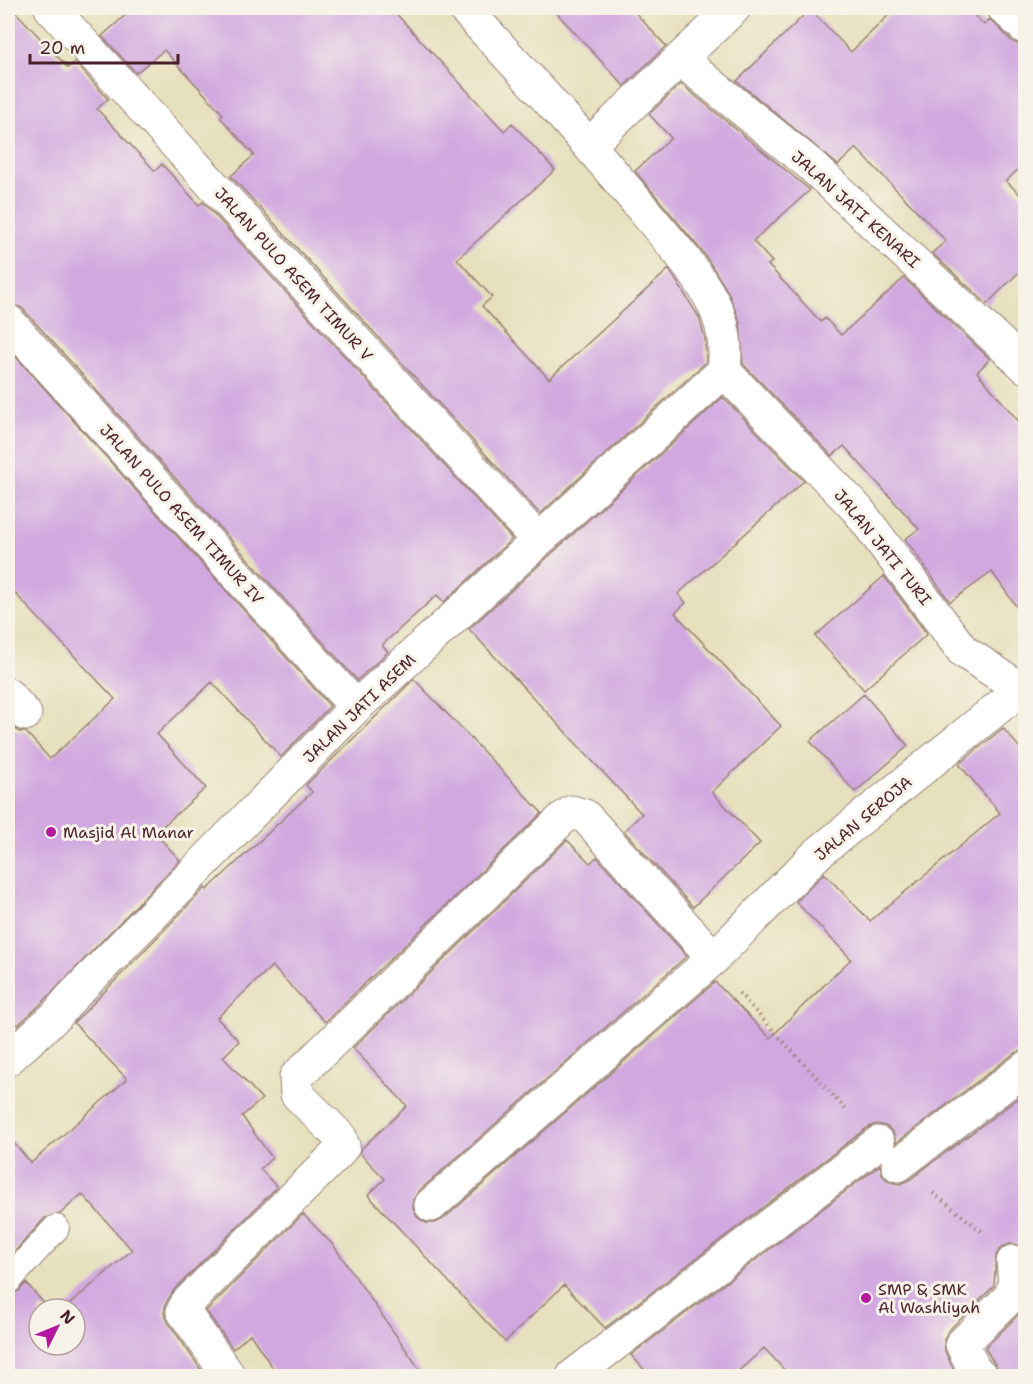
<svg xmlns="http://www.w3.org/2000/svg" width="1033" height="1384" viewBox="0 0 1033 1384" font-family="'Shantell Sans',sans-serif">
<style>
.building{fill:#d1a8e0}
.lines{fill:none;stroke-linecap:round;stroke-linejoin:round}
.service-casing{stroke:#988074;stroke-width:28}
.minor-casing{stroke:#988074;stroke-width:35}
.path{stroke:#988074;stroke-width:4;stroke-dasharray:1.5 4.5;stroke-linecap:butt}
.service{stroke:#fff;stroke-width:26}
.minor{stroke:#fff;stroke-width:33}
.poi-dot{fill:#b5179e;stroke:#f7f3e8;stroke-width:2}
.labels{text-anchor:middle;stroke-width:6;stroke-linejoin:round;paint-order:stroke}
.street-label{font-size:16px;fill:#4a1f2b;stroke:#f7f3e8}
.poi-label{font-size:16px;fill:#4a1f2b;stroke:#f7f3e8;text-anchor:start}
</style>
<rect width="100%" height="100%" fill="#f7f3e8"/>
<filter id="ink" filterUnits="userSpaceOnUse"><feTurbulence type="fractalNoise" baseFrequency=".0167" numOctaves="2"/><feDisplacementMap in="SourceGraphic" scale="12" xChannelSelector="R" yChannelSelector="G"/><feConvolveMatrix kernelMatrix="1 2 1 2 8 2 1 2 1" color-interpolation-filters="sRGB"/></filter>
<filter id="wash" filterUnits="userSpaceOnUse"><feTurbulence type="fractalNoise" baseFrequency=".008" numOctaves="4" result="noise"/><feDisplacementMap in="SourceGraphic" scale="24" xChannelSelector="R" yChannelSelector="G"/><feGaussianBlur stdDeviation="1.35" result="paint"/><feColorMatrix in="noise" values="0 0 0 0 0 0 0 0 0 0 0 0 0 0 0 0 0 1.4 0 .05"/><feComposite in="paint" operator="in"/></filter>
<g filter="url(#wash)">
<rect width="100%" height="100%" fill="#e7e0bd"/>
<g id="blocks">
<path class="building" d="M8 8H12L68 68 75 62 108 99 97 109 155 171 162 164 199 205 203 202 512 539 444 602 437 595 382 645 388 652 357 680 22 308 8 303Z
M126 8H391L504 131 512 123 555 170 457 259 492 297 482 306 549 379 669 269 699 317 705 338 706 362 540 514 231 176 254 155 220 117 223 114 164 50 136 73 102 36 130 11Z
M552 8H631L666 46 624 86Z
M896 8H967L984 25 990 19 1013 42 1026 47V162L1006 181 1026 200V265L987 304 932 253 946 241 856 148 838 165 737 81 810 9 851 52Z
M681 84 810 190 753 241 772 262 768 265 821 322 825 318 841 335 904 278 990 359 977 372 1026 430V620L992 572 950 602 905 539 919 529 844 446 832 456 743 364 740 322 728 292 705 255 635 171 671 138 649 114Z
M8 348 330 706 281 757 212 682 157 734 206 788 155 833 180 860 42 1003 18 1025 8 1014V723L19 732H26L50 759 115 699 8 586Z
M723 397 804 481 678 594 686 603 675 613 781 726 712 792 760 843 693 907 624 831 642 814 469 629Z
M884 576 927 634 864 690 815 636Z
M414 679 542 813 325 1022 272 966 217 1018 239 1041 223 1057 262 1099 242 1116 272 1158 260 1169 277 1187 174 1290 166 1303 164 1313 168 1322 204 1374 201 1377H8V1296L19 1291 26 1283 49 1309H39V1345H75V1309H64L132 1250 82 1194 60 1214 45 1218 8 1259V1136L31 1163 127 1079 74 1023 205 888 207 890 312 792 306 785Z
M864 694 908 746 855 792 810 741Z
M1003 728 1026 755V1050L1015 1053 896 1143 893 1132 886 1126 876 1124 867 1128 605 1328 564 1285 505 1342 368 1195 385 1179 360 1153 362 1148 407 1106 353 1048 567 840 590 863 597 857 687 956 419 1191 413 1200V1208L417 1217 426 1223H435L443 1219 715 982 770 1038 851 959 796 902 824 873 870 921 1000 813 959 764Z
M1026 1092V1249L1012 1243 1002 1247 996 1255 994 1286 948 1331 944 1340 945 1351 957 1377H791L764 1348 732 1377H651L631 1355 880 1165 883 1176 890 1182 900 1184 909 1180Z
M303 1214 334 1246 425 1377H279L250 1334 233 1349 206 1311Z
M1026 1307V1377H999V1371L985 1348Z"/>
</g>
</g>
<g filter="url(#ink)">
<use href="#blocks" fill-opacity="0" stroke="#988074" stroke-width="1.5"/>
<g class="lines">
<defs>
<path id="service" d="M8 1281 56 1228"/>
<path id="minor" d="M51 8 538 540
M464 8C526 75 588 142 646 213 669 241 695 268 712 301 724 323 727 346 724 371
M1004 8 1026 28
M680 59 811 165 1026 367
M590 144 734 8
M8 321 356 707
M724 371 858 510 963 651 1021 689H1026
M8 695 25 714
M8 1059 56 1016 70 999 356 707 724 371
M898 1165 1026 1068
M431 1205 714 958 817 854 1021 689
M229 1376 183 1311 187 1303 337 1154 343 1146 340 1137 297 1094 296 1077 562 819 572 812 585 816 714 958
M573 1376 878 1143
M981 1376 974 1369 962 1344 1010 1297 1015 1284 1013 1262"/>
</defs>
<use href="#service" class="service-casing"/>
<use href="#minor" class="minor-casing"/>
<path class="path" d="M739 993 847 1111
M933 1193 984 1233"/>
<use href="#service" class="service"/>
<use href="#minor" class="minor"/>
</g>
</g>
<g class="poi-dot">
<circle cx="51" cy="832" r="6"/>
<circle cx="866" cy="1298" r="6"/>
</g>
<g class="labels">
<g class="street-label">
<text transform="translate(856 209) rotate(42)" y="6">JALAN JATI KENARI</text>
<text transform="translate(294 274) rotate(48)" y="6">JALAN PULO ASEM TIMUR V</text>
<text transform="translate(182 514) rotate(48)" y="6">JALAN PULO ASEM TIMUR IV</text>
<text transform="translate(883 547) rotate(51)" y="6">JALAN JATI TURI</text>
<text transform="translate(359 708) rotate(-44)" y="6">JALAN JATI ASEM</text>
<text transform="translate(863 818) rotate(-40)" y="6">JALAN SEROJA</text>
</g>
<g class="poi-label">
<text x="63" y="838">Masjid Al Manar</text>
<text x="878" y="1295">SMP &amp; SMK<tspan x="878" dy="18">Al Washliyah</tspan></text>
</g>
</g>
<rect width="1033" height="1384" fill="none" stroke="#f7f3e8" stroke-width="30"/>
<g transform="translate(57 1327) rotate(47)"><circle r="28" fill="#f7f3e8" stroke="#b29e9c" stroke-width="1.5"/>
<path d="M0-4.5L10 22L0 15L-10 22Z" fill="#b5179e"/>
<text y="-9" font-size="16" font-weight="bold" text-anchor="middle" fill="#4a1f2b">N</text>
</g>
<path d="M30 54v9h148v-9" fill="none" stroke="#4a1f2b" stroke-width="3"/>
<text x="39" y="54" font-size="18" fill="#4a1f2b" stroke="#f7f3e8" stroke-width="4.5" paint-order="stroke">20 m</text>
</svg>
